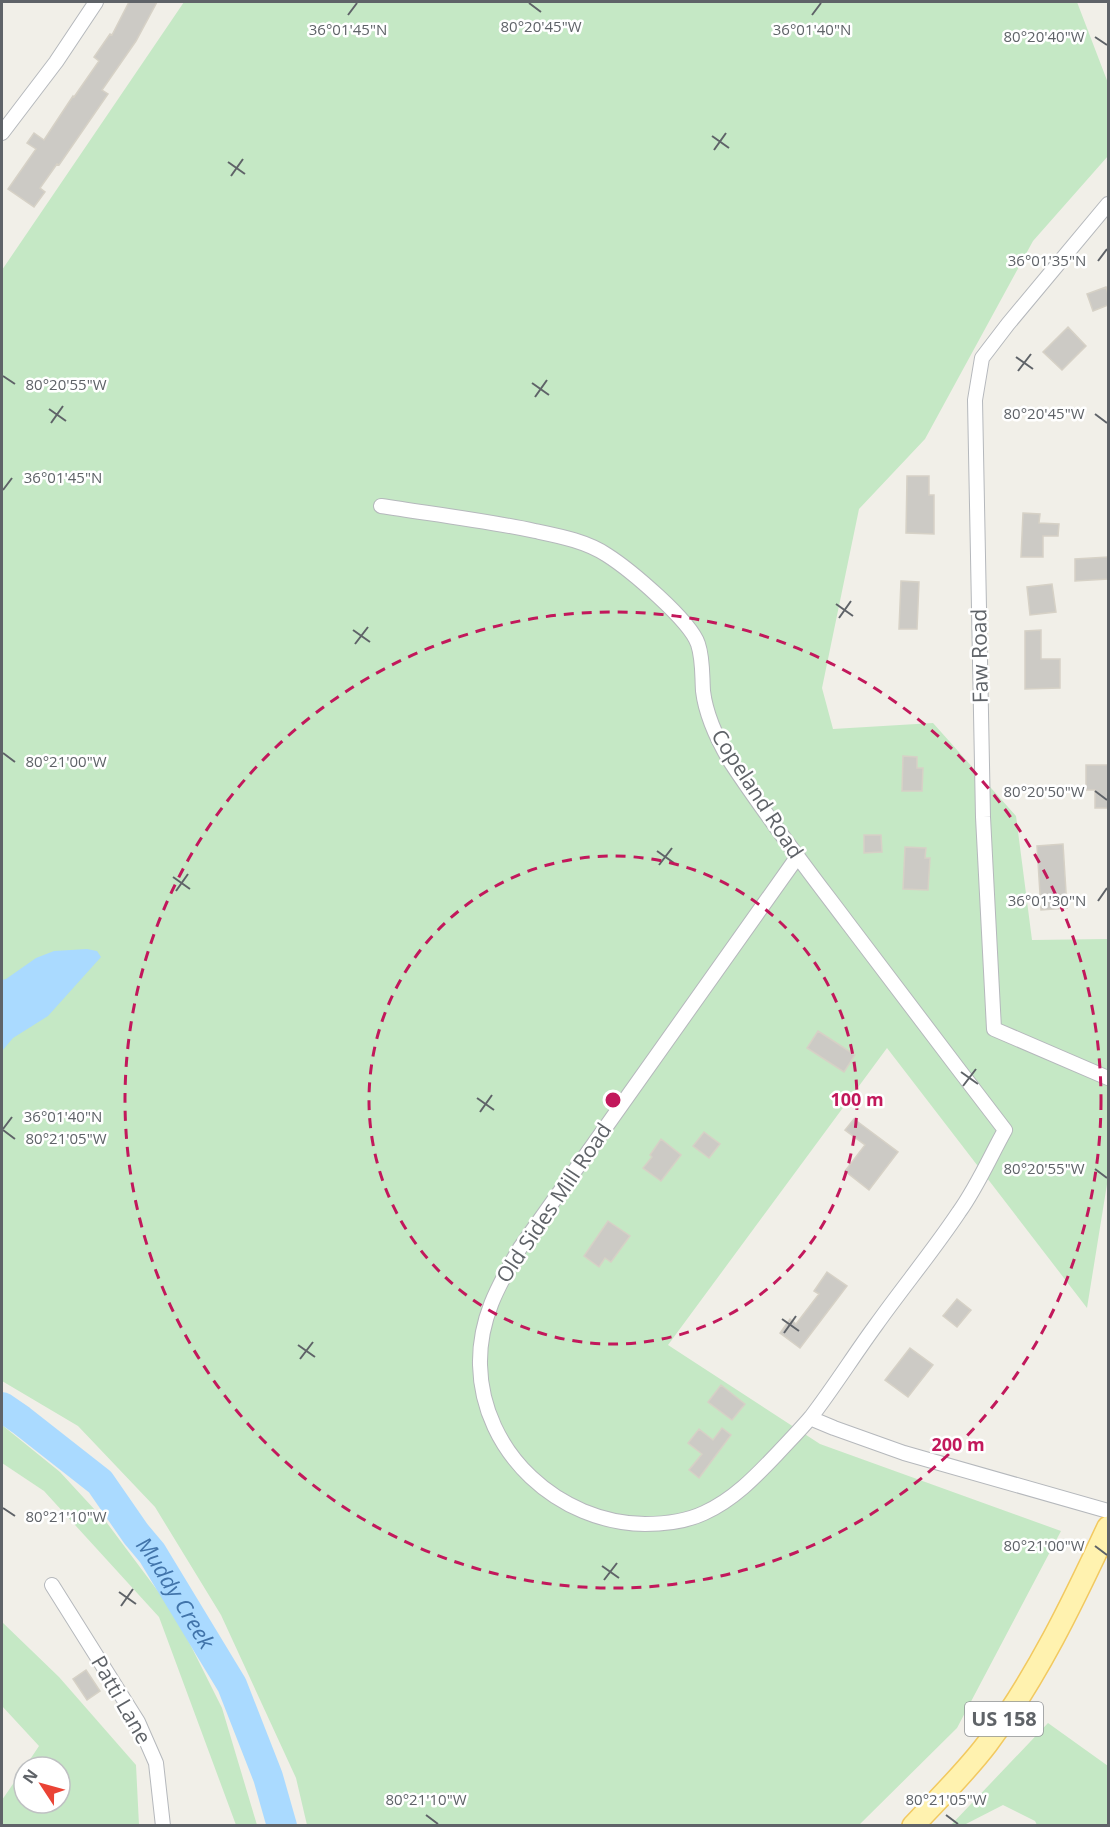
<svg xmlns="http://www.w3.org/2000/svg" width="1110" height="1827" viewBox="0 0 1110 1827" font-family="'Open Sans',sans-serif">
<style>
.green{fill:#c5e8c5}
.water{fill:#aadaff}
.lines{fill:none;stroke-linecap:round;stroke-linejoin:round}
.river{stroke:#aadaff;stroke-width:30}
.building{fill:#cccac5;stroke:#d6d1c6;stroke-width:1.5}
.minor-casing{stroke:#b5b8bc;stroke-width:16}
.primary-casing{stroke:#f2c960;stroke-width:24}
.minor{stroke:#fff;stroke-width:14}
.primary{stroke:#fff2af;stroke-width:21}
.ticks{fill:none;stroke:#5f6368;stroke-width:2}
.ring{fill:none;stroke:#c2185b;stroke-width:3;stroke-dasharray:10 8}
.labels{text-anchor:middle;stroke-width:5;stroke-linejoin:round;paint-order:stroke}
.shield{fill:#fff;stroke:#8f9295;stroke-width:1.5}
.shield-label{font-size:20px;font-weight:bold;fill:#5f6368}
.street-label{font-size:21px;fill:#5f6368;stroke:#fff}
.water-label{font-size:22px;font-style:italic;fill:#4174aa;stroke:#fff}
.ticks-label{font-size:15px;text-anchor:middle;fill:#5f6368;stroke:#fff;stroke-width:5;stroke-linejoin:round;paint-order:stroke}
.centre{fill:#c2185b;stroke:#fff;stroke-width:3}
.ring-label{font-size:18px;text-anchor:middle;font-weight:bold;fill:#c2185b;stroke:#fff;stroke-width:5;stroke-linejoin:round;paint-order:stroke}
</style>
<rect width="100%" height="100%" fill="#f1efe8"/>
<path class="green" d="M184 2H1077L1108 83V156L1033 241 925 439 859 509 822 688 833 729 933 723 1016 816 1032 940 1108 939V1178L1087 1308 887 1048 668 1345 820 1444 1061 1531 957 1728 859 1825H307L296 1778 221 1615 155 1507 78 1426 2 1381V270Z
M2 1425 60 1472 107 1523 175 1614 222 1708 257 1825H236L159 1617 44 1491 2 1463Z
M2 1622 59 1677 136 1765 139 1825H2V1800L24 1768V1803H60V1767H25L39 1746 2 1706Z
M1048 1723 1108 1766V1825H1037L1035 1821 1003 1805 964 1825H951Z"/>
<path class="water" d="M87 949 97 951 101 957 48 1016 13 1038 2 1051V980L6 979 36 958 54 951Z"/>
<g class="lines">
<path class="river" id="s1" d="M2 1407 21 1420 100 1482 136 1534 152 1553 232 1685 268 1777 282 1826"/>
</g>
<path class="building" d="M129 2H157L136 41 102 90 108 94 59 165 57 164 40 188 45 192 34 207 8 189 36 149 27 143 34 133 44 140 73 96 74 97 99 61 94 57 110 34 112 35Z
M1106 287 1108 294V305L1093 311 1087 294Z
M1068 327 1086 346 1062 370 1043 352Z
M907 476H929V495H934V534L906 533Z
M1023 513 1040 514 1039 523 1059 524 1058 536H1043V557H1021Z
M1108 557V579L1075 581V559Z
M901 581 919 582 917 629H899Z
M1052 584 1056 612 1030 615 1027 587Z
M1041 630V659H1060V688L1025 689V631Z
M903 756 917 757V768H923L922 791H902Z
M1086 765H1108V808H1095V790H1086Z
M864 835H881L882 852 864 853Z
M1063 844 1067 908 1041 910 1037 846Z
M905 847 926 848 925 858H930L928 890 903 889Z
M818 1031 855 1055 844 1072 807 1048Z
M854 1119 898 1152 869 1190 845 1171 865 1145 845 1130Z
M704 1132 720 1144 709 1158 693 1146Z
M661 1139 681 1155 661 1181 643 1168 652 1157 650 1155Z
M608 1221 630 1236 611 1262 605 1258 599 1267 584 1256Z
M827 1272 847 1286 800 1348 780 1333 790 1319 796 1324 819 1294 814 1291Z
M957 1299 971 1310 957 1327 943 1316Z
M910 1348 933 1365 908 1397 885 1380Z
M721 1385 745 1404 732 1420 708 1402Z
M722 1428 731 1435 699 1478 689 1470 702 1454 688 1443 699 1429 713 1440Z
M86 1670 100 1691 87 1700 73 1679Z"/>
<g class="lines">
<defs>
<path id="minor" d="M2 133 56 62 96 2
M1108 204 1008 324 982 358 975 400 983 817 994 1029 1108 1078
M381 506C432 514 484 520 535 531 559 536 586 541 607 555 629 569 690 620 698 644 703 659 702 675 703 691 706 716 717 739 730 761 766 816 807 869 847 922 900 992 952 1061 1005 1130 990 1157 977 1187 959 1212 933 1251 903 1287 876 1325 854 1355 834 1387 811 1417 800 1430 788 1442 776 1455 755 1477 733 1500 704 1513 685 1522 665 1524 645 1524 559 1523 482 1453 480 1365 479 1319 498 1286 520 1248L798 856
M810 1418 834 1428 904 1453 1108 1511
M52 1585 138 1722 156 1763 163 1826"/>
<path id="primary" d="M913 1826C938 1799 965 1773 987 1744 1037 1677 1073 1602 1108 1527"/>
</defs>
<use href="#minor" class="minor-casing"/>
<use href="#primary" class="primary-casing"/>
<use href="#minor" class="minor"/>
<use href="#primary" class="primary"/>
</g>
<path class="ticks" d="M529 3 541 12M348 15 357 3M812 15 821 3M1095 37 1107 45M712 136 729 148M714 150 726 133M228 162 245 174M231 176 243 159M1098 261 1107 249M1016 357 1033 369M1018 371 1031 354M3 376 15 384M532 383 549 395M535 397 547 380M49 409 66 421M1095 414 1107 423M51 423 63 406M3 490 12 478M836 604 853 616M839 618 851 601M353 630 370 642M355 644 368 627M3 753 15 762M1095 791 1107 800M657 851 674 863M659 865 672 848M173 877 190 889M176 891 188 874M1098 901 1107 888M961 1072 978 1084M963 1086 976 1069M477 1098 494 1110M480 1112 492 1095M3 1129 12 1117M3 1130 15 1139M1095 1169 1107 1178M782 1319 799 1331M784 1333 796 1316M298 1345 315 1357M300 1359 313 1342M3 1508 15 1516M1095 1546 1107 1555M602 1566 619 1578M604 1580 617 1563M119 1592 136 1604M121 1606 133 1589M426 1815 438 1824M946 1815 958 1824"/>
<g class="ring">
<circle cx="613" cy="1100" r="244"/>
<circle cx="613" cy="1100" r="488"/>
</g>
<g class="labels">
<rect class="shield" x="965" y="1702" width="78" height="34" rx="4.5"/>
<g class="shield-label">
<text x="1004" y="1726">US 158</text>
</g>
<g class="street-label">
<text transform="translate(980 656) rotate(-91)" y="7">Faw Road</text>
<text transform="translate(757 794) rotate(57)" y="7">Copeland Road</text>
<text transform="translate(554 1203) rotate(-56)" y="7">Old Sides Mill Road</text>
<text transform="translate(121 1700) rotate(60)" y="7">Patti Lane</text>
</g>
<g class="water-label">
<text dy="8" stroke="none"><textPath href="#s1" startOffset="258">Muddy Creek</textPath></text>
</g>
</g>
<g class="ticks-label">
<text x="541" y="32">80°20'45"W</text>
<text x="348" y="35">36°01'45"N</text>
<text x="812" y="35">36°01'40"N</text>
<text x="1044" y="42">80°20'40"W</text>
<text x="1047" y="266">36°01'35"N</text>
<text x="66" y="390">80°20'55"W</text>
<text x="1044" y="419">80°20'45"W</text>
<text x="63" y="483">36°01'45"N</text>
<text x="66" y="767">80°21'00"W</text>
<text x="1044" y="797">80°20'50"W</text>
<text x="1047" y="906">36°01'30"N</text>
<text x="63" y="1122">36°01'40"N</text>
<text x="66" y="1144">80°21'05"W</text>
<text x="1044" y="1174">80°20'55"W</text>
<text x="66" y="1522">80°21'10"W</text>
<text x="1044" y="1551">80°21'00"W</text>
<text x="426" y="1805">80°21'10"W</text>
<text x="946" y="1805">80°21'05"W</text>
</g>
<circle cx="613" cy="1100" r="9" class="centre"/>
<g class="ring-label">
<text x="857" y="1106">100 m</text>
<text x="958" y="1451">200 m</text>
</g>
<rect width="1110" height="1827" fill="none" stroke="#5f6368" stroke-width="6"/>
<g transform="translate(42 1785) rotate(306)"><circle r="28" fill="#ffffff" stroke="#bfc1c3" stroke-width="1.5"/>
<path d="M0-4.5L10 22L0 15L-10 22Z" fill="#ea4335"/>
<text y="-9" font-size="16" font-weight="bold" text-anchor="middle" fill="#5f6368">N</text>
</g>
</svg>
